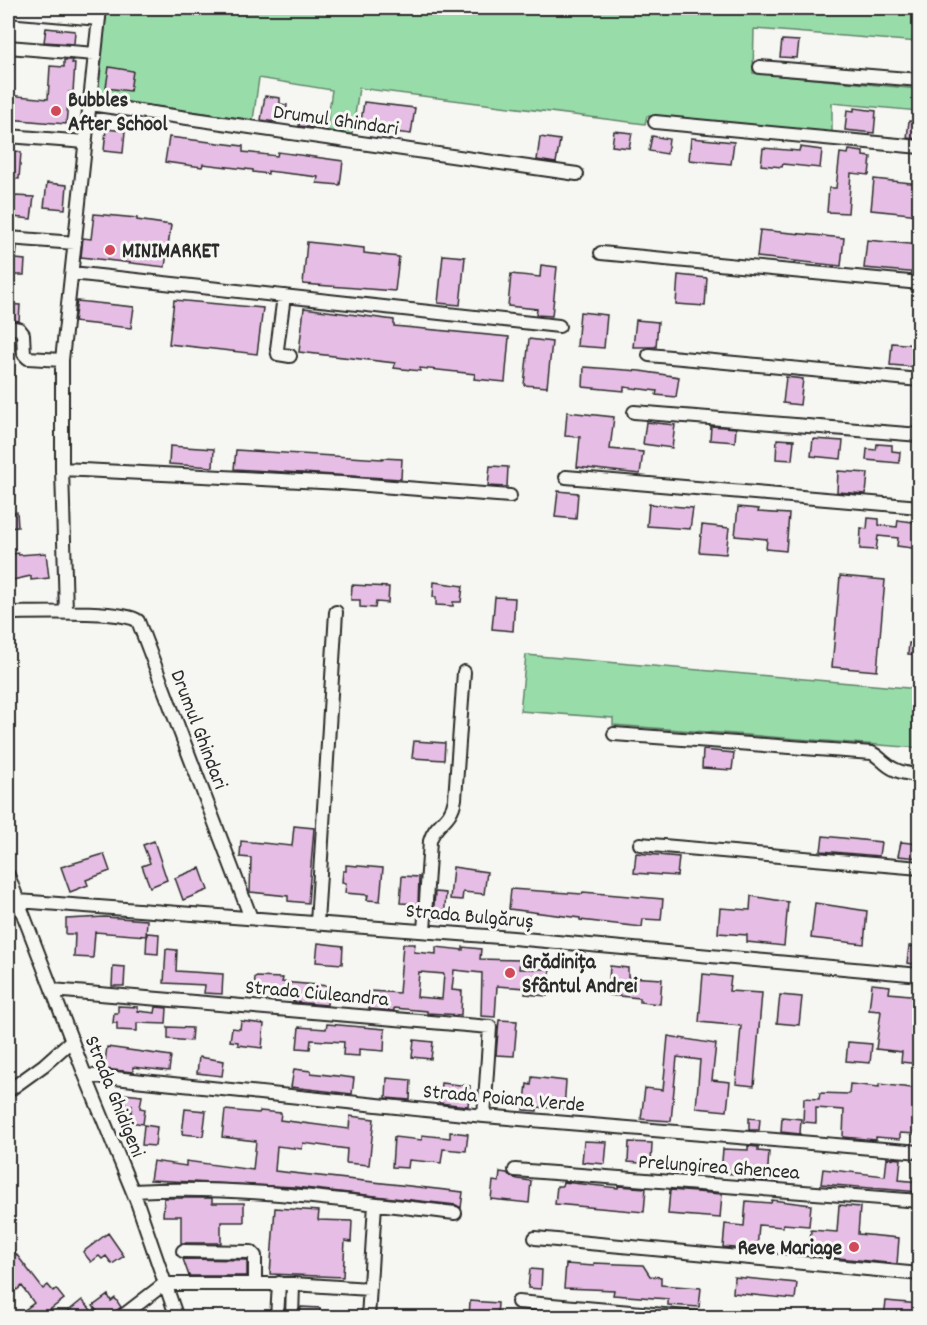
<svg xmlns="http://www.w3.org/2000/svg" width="927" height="1325" viewBox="0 0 927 1325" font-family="Dekko,sans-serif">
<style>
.green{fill:#98dda9;stroke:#62846a;stroke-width:1.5}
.building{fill:#e6bde4;stroke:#2b2b2b;stroke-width:1.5;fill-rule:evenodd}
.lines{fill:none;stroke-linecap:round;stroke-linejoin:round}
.minor-casing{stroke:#2b2b2b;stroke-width:16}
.minor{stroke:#f6f6f2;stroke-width:12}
.poi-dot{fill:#d1495b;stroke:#f6f6f2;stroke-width:2}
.labels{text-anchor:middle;stroke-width:6;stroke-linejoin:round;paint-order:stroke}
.poi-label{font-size:21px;font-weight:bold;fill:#2b2b2b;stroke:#f6f6f2;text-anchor:start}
.street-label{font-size:21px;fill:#2b2b2b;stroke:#f6f6f2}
</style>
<rect width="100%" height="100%" fill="#f6f6f2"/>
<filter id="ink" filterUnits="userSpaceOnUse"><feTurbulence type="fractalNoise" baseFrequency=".0167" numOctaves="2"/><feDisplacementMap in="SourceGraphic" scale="12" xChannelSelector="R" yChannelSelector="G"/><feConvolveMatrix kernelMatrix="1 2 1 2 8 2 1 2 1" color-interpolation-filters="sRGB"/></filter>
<g filter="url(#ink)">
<path class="green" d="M107 8H919V42L754 29 753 73 919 89V111L832 103V133L647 116 645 124 359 88 352 135 326 131 332 90 259 78 253 120 97 98Z
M526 655 919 689V748L613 725V718L520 711Z"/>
<path class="building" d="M46 28 75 31 74 44 44 42Z
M782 40 799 41 797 58 780 57Z
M64 60H73L72 63H75L73 92H69L66 124 8 119V95L48 99 50 66 64 67Z
M109 67 133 71 130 91 106 88Z
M265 96 280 98V104L287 105 285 119 277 118 276 122 261 120Z
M364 102 415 108 411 134 360 128Z
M854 108 876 111 874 133 845 130 847 110 854 111Z
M300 114 318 116 316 128 299 126Z
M909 121 920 122V139L907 138Z
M106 129 125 131 123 153 104 151Z
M614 131 632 133 629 148 612 146Z
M652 136 669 139 667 154 649 151Z
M169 137 243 146V152L277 156 278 152 343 161 340 185 317 183 318 177 268 171V174L253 172V170L203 164 202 167 165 162Z
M540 137 560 140 556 163 537 160Z
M691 138 734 142 731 164 689 160Z
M800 147 822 150 820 168 783 164 782 167 761 165 763 148 799 151Z
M8 150 21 152 19 179 8 178Z
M849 150 863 152V156L871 157 869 175 851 173 848 213 827 212 829 188H836L840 153 848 154Z
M874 179 920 184V215L871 210Z
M47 183 67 185 65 209 44 207Z
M15 196 34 197 31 219 13 217Z
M94 214 137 218V220L171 225 165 267 81 257 83 238 91 239Z
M760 230 844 238 841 266 757 257Z
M867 240 920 245V273L864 268Z
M307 242 364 248V253L399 257 395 291 303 284Z
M8 247 17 248 16 259 25 260 24 275H15L14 278H8Z
M443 255 465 257 460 305 438 303Z
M541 265 557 267 552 316 536 315 537 309 508 306 511 274 540 277Z
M678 275 707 278 705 306 676 304Z
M174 300 263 308 257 354 169 344Z
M77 301 134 307 131 328 74 322Z
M8 304 20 305 19 321 8 319Z
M304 308 394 320V326L509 337 505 382 474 379 475 374 420 368V371L394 368 395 363 299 352Z
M580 312 607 315 604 348 577 346Z
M636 320 658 322 656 347H633Z
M529 339 552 342 547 387 524 385Z
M8 342 15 343 14 377 8 376Z
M892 343 917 345 915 367 890 365Z
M584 367 640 371 679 377 676 397 656 395 657 391 624 387V391L583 387Z
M786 377 803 379 800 405 783 403Z
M567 412 614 417 610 449 643 452 640 474 577 467 580 437 565 436Z
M646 422 675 425 672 448 643 444Z
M711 426 736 428 735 442 710 440Z
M777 439 794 440 792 460 776 459Z
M813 439 843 441 841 459 811 456Z
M877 444 892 445V451L900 452 899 463 866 460 867 449 876 450Z
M170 446 214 449 213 467 169 464Z
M236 450 382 459V458L402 459 401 479 234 469Z
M490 466 508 467 507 487 488 486Z
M838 471 868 473 866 494 837 492Z
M558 491 578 493 576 519 555 517Z
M649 504 693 508 690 529 647 526Z
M738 507 759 509 758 512 789 514 786 551 766 549 767 539 735 536Z
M17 512 18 527 8 528V513Z
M868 518 879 519V525L897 527 898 520 920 523V549L897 546 898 538 878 536 876 550 860 549 861 528 867 529Z
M702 525 729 528 726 554 699 552Z
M18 553 19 555 46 553 49 578 31 580V576L8 581V555Z
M840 576 885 580 877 671 832 667Z
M434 582 463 586 461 602H453V606L436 605V597H433Z
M352 585 389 587 388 603 376 602 375 608 360 607V600H351Z
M495 597 515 598 513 631 492 629Z
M909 643 920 644V655L908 654Z
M414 741 445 743 444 760 412 758Z
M703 750 734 753 732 770 702 768Z
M294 826 314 828 308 903 288 901V896L250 892 251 858 240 857 241 841 292 846Z
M823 836 881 842 879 856 821 851Z
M154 841 167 880 150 887 142 866 150 863 143 845Z
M901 842 920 844V858L898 856Z
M636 853 679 857 677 876 634 873Z
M104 854 110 871 86 880 88 885 70 892 61 867Z
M346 865 383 868 380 901 367 900 368 895 345 893 346 883 342 882 343 871H346Z
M453 867 487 872 484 894 463 892 462 900 450 899Z
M200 868 208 890 183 900 175 878Z
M402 876 419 877 418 904 400 903Z
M511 889 582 894 583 892 663 899 661 920 643 919 642 927 580 920V918L509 909Z
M435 892 446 893 444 920 433 919Z
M751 896 788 902 784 946 747 942V935L718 933 720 908 750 910Z
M815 903 867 911 864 944 811 938Z
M105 917 147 920 146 936 95 932 93 958 74 957 75 934H66V919Z
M147 933 159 934 158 954 146 953Z
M318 943 343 946 342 964 316 962Z
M403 944H415L414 952 436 954V947L463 950V947L481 949 480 959 520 960 519 969H550L547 996 525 994 526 988 497 986 495 1017 481 1016 482 973 454 970 452 990 462 991 461 1015 427 1013V1011L394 1008V1011L369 1009 371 991 399 993ZM419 972 444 974 442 999 417 997Z
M909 946 920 947V965L907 963Z
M166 949 177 950 176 971 223 974 222 994 204 993 205 985 164 983Z
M113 966 125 967 124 986H112Z
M610 966 628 968V977L662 979 660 1004 640 1002V998L608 995Z
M703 974 731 977 729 991 762 993 754 1086 736 1084 741 1026 699 1022Z
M255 977 283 978 282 982 329 986 327 1005 293 1002 294 999 269 998V994L254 993Z
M872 984 890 986 889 993 920 996V1064L901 1062 902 1052 876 1049 881 1011 869 1010Z
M780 995 802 997 799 1025 777 1023Z
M118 1006 138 1007V1011L155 1013 156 1007 167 1008 166 1024 137 1023V1031L117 1030V1023H113L114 1013H118Z
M499 1020 517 1021 514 1056 496 1055Z
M241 1021 264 1024 262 1048 238 1045V1042L230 1041 232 1028 240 1029Z
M327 1024 385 1029 384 1051 359 1049V1056L343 1055 344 1042 311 1040 310 1049 297 1048 299 1027 326 1029Z
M168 1027 192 1028 191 1041 168 1039Z
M668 1036 716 1044 712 1080 730 1082 727 1111 696 1108 700 1060 677 1057 671 1121 641 1119 645 1088 663 1090Z
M414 1040 433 1042 431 1059 412 1057Z
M848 1042 872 1044 870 1063 846 1061Z
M107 1047 171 1056 169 1071 133 1067V1072L104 1069Z
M199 1057 224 1061 222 1076 197 1073Z
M294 1069 311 1071V1073L354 1078 352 1094 291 1087Z
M532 1077 566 1081 564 1109 537 1107V1111L524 1110 527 1084 531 1085Z
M387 1078 411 1080 410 1100 386 1098Z
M441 1083 470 1086 468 1106 439 1103Z
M850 1084 879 1087V1084L920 1089 917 1134 900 1133V1139L876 1137V1140L843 1137 844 1110 816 1108V1123L803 1122 804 1098 819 1099 820 1093 849 1094Z
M124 1094 142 1096 140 1108 145 1109 143 1124 130 1122 132 1106 123 1105Z
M185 1109 206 1111 203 1136 182 1134Z
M225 1110 259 1113 260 1111 281 1113 280 1120 349 1129 350 1116 374 1119 369 1165 346 1163 347 1149 303 1143 302 1149 277 1146 275 1171 463 1192 461 1208 456 1205 295 1187 150 1180 153 1161 186 1166V1161L253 1170 256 1141 222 1137Z
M782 1117 801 1119 800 1134 781 1132Z
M749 1118 760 1119 759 1130H749Z
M144 1125 157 1127 155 1146 142 1145Z
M450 1132 468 1134 466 1151 443 1149 441 1163 409 1160 408 1168 392 1167 394 1137 422 1140V1135L450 1138Z
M584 1141 607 1142 605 1164 582 1162Z
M629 1142 652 1143 651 1164 628 1162Z
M748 1146 758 1147V1151L769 1152 767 1181 750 1180 751 1175 721 1173 723 1149 748 1150Z
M887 1158 901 1159 899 1180 920 1182V1192L821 1184 823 1169 885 1176Z
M500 1172 507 1173 511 1177 518 1179 531 1181 529 1203 491 1199 493 1181 499 1182Z
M563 1182 618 1188V1186L646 1188 644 1212 555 1204 557 1186H562Z
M670 1190 722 1194 720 1218 668 1214Z
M164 1198H212V1203H244V1222H221V1243H181V1216H163Z
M772 1200 811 1205 809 1226 783 1224V1227L759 1225 757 1250 723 1247 725 1224 744 1226 746 1201 771 1203Z
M839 1205 860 1207 858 1234 899 1238 897 1264 809 1255 811 1230 837 1232Z
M275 1208 319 1211 318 1220 352 1221 351 1242 345 1241 343 1277 270 1274Z
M108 1233 124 1256 112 1264 106 1256 102 1259 99 1256 91 1262 83 1252Z
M13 1250 43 1289 48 1285 53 1291 56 1289 64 1299 40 1317H15L34 1303 22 1286 17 1290 8 1277V1254Z
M183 1259 247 1260V1276H189Z
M594 1263 643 1265 650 1276 661 1277V1285L701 1288 699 1307 668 1305V1299L613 1295 614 1290 564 1288 566 1264 594 1266Z
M530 1269 542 1270 541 1289 528 1288Z
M734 1277 797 1283 795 1299 733 1293Z
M108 1295 111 1301 115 1298 121 1307 108 1317H101L93 1306Z
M82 1300 91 1310 82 1317H61Z
M470 1301 498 1303 497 1317H469Z
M886 1301 920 1304V1317H884Z
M301 1307 320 1308 319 1317H300Z"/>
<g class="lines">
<defs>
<path id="minor" d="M8 11 99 19
M8 47 95 54
M760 67 920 80
M90 104 577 174
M655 122 920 147
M8 136 86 142
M8 238 75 243
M601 253 920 283
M72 273 559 326
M284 296 277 349 278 354 290 356
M8 327 19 329 23 334 24 354 28 358 62 360
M649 355 920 380
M634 412 920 435
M62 469 341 483 510 496
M566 477 920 507
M66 612 62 469V360L100 8
M8 613C32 613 122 609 138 621L251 918
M614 734 872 753C878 756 880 759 885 763 895 772 907 774 920 775
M640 844 920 868
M8 875 85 1075 137 1202 177 1318
M8 904 18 901 513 938 920 975
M317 923 336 612
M424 931 430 841C435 822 451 822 455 799L464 672
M52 990 490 1027 484 1116
M85 1075 484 1116 920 1152
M8 1091 44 1065 72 1040
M515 1170 920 1201
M133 1191C241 1185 348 1201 455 1213
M535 1238 920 1274
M183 1251 251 1252 255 1256V1284H293
M518 1302 698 1318
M120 1318 164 1284H255
M277 1318 279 1283
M292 1318 293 1284 369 1289
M368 1318 375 1204"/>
</defs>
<use href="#minor" class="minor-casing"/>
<use href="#minor" class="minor"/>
</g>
</g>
<g class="poi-dot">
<circle cx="56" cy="111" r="6"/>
<circle cx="110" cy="250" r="6"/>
<circle cx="510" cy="973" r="6"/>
<circle cx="854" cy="1247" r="6"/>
</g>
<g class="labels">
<g class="poi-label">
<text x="68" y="106">Bubbles<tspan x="68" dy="24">After School</tspan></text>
<text x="122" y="257">MINIMARKET</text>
<text x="522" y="968">Grădinița<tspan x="522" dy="24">Sfântul Andrei</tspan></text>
<text x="842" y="1254" text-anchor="end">Reve Mariage</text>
</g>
<g class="street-label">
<text transform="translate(336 119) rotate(8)" y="7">Drumul Ghindari</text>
<text transform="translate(200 729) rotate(69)" y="7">Drumul Ghindari</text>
<text transform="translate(470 915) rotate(5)" y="7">Strada Bulgăruș</text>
<text transform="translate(317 992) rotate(5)" y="7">Strada Ciuleandra</text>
<text transform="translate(116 1096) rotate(68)" y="7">Strada Ghidigeni</text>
<text transform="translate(504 1097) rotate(5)" y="7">Strada Poiana Verde</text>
<text transform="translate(719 1166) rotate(4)" y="7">Prelungirea Ghencea</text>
</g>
</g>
<rect width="927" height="1325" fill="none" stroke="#f6f6f2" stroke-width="30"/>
<rect x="15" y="15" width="897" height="1295" fill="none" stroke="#2b2b2b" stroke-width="2" filter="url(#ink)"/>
</svg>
